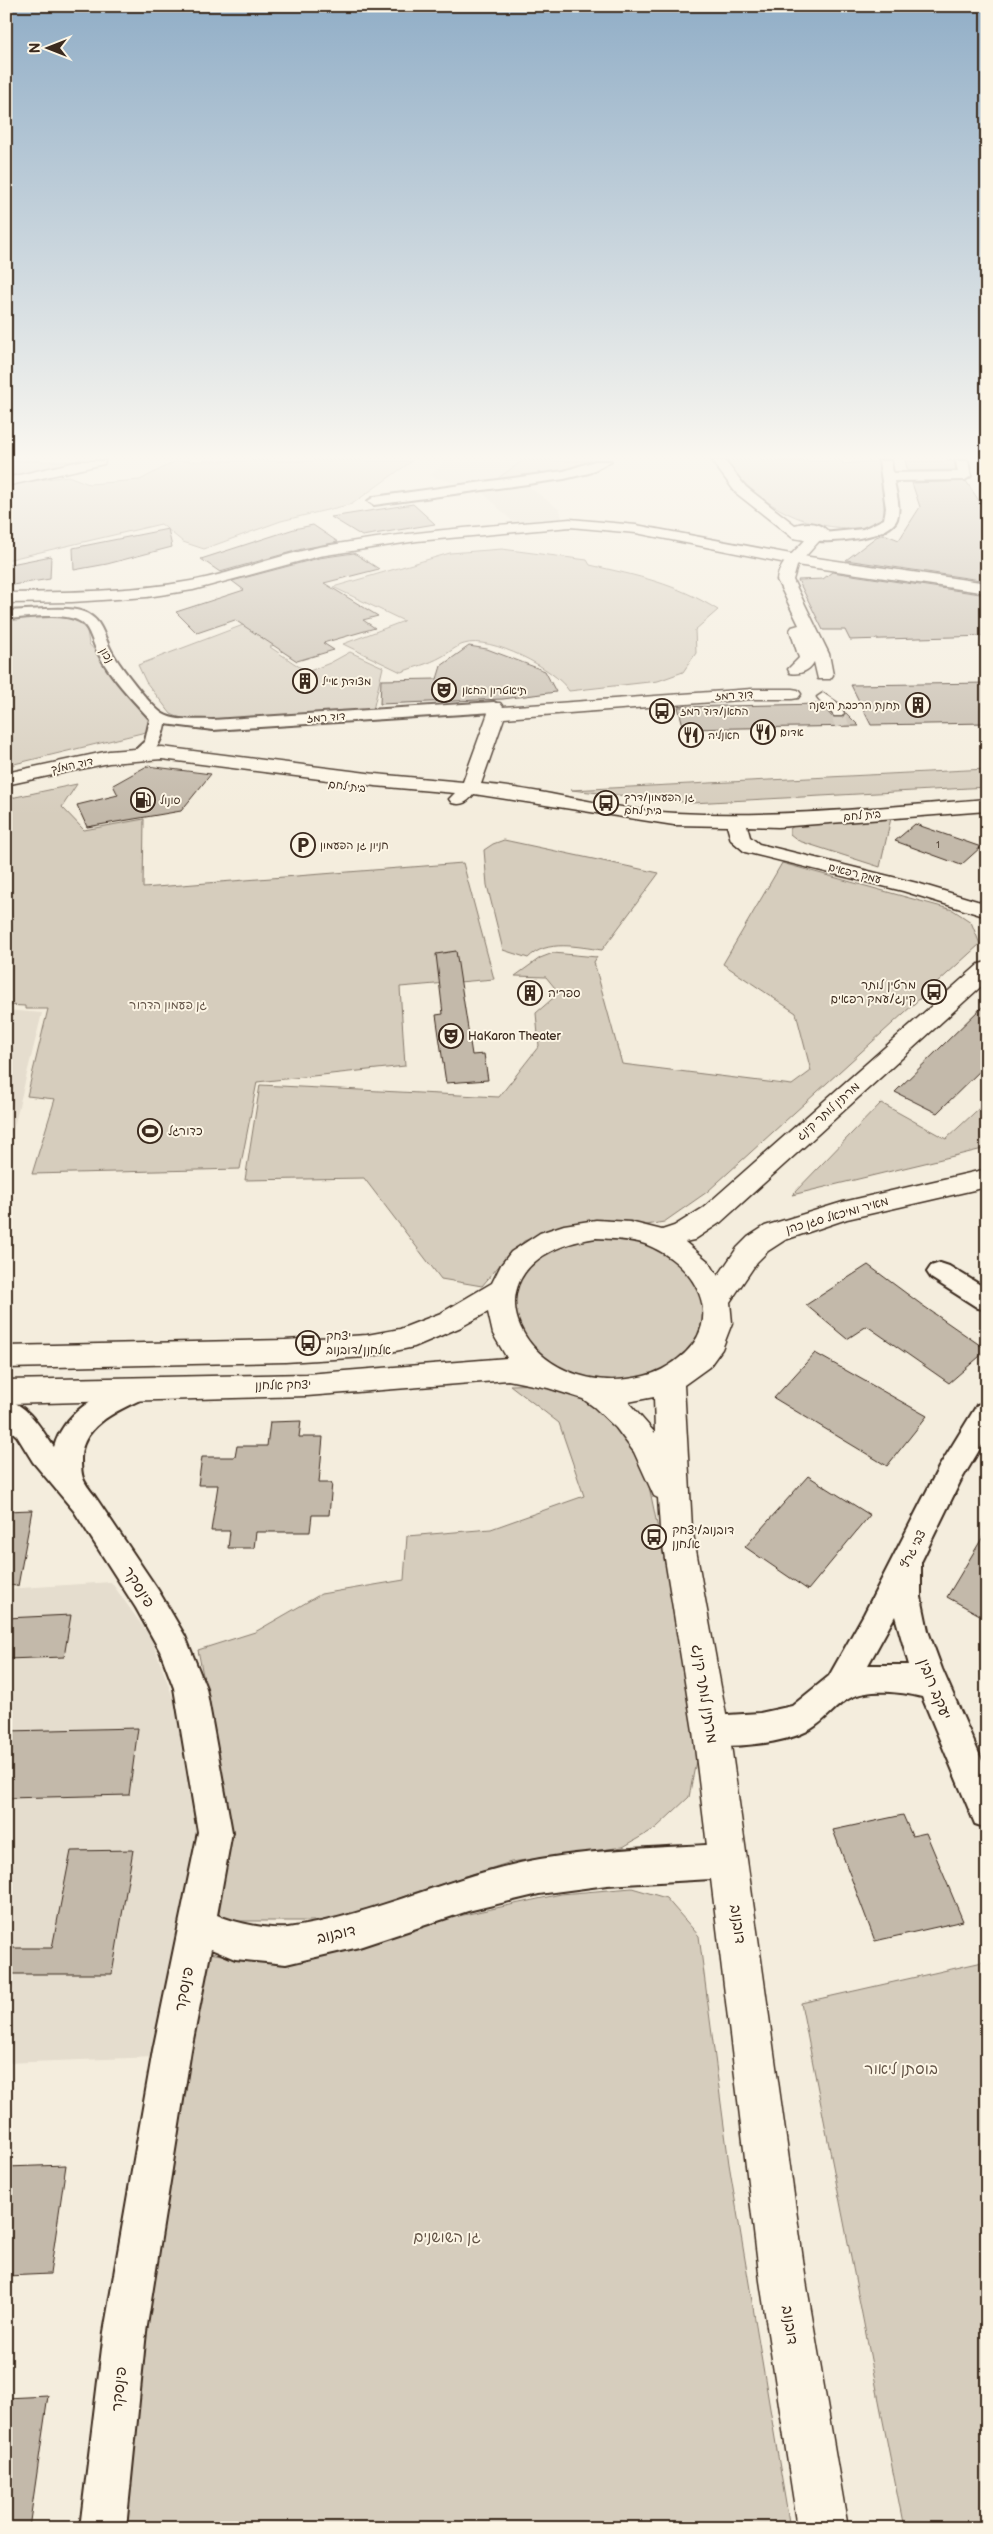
<svg xmlns="http://www.w3.org/2000/svg" width="993" height="2534" viewBox="0 0 993 2534" font-family="'Balsamiq Sans','Playpen Sans Hebrew',sans-serif">
<style>
.built{fill:#e5ddce}
.green{fill:#d6cdbd;stroke:#887c6e}
.building{fill:#c3b9aa;stroke:#3b2a1e}
.lines{fill:none;stroke-linecap:round;stroke-linejoin:round}
.pedestrian-tunnel{stroke:#cfc6b7;stroke-width:14;stroke-dasharray:14 7;stroke-linecap:butt}
.pedestrian-casing{stroke:#3b2a1e;stroke-width:3}
.minor-casing{stroke:#3b2a1e;stroke-width:4}
.tertiary-casing{stroke:#3b2a1e;stroke-width:3}
.trunk-casing{stroke:#3b2a1e;stroke-width:3}
.pedestrian{fill:#fcf5e5;fill-rule:evenodd}
.minor{fill:#fcf5e5;fill-rule:evenodd}
.tertiary{fill:#fcf5e5;fill-rule:evenodd}
.trunk{fill:#fcf5e5;fill-rule:evenodd}
.labels{text-anchor:middle;stroke-width:4;stroke-linejoin:round;paint-order:stroke}
.number-label{font-size:10px;fill:#5d4e41}
.far-street-label{font-size:11px;fill:#3b2a1e;stroke:#fcf5e5}
.far-poi-label{font-size:11px;fill:#3b2a1e;stroke:#fcf5e5;text-anchor:start}
.poi-label{font-size:12px;fill:#3b2a1e;stroke:#fcf5e5;text-anchor:start}
.park-label{font-size:12px;fill:#625346;stroke:#fcf5e5}
.street-label{font-size:12px;fill:#3b2a1e;stroke:#fcf5e5}
.near-street-label{font-size:15px;fill:#3b2a1e;stroke:#fcf5e5}
.near-park-label{font-size:15px;fill:#625346;stroke:#fcf5e5}
</style>
<rect width="100%" height="100%" fill="#f4eddd"/>
<filter id="ink" filterUnits="userSpaceOnUse"><feTurbulence type="fractalNoise" baseFrequency=".02" numOctaves="2"/><feDisplacementMap in="SourceGraphic" scale="10" xChannelSelector="R" yChannelSelector="G"/><feConvolveMatrix kernelMatrix="1 2 1 2 8 2 1 2 1" color-interpolation-filters="sRGB"/></filter>
<g filter="url(#ink)">
<path class="built" d="M445 461H525L510 473 560 510 562 518 513 522 480 490 430 476Z
M6 1010 42 1013 6 1159Z
M111 1582 151 1638 190 1743 202 1822 197 1874 173 1950 155 2057 6 2063V1589Z"/>
<path class="green" d="M6 461H82L6 477Z
M176 461H412L352 504 281 521 204 549 183 542 161 524 6 560V485L68 476 89 484 140 480Z
M522 461H596C564 474 528 476 494 481Z
M725 461H842L843 464 878 461 883 486 884 517C876 527 861 528 849 528 798 527 756 501 725 461Z
M502 549 587 560 590 565C638 576 675 583 718 610L695 630 696 653 683 672 658 681 569 691C556 669 490 635 464 644 456 646 449 653 441 657 429 664 414 667 401 672L343 644 404 621 333 587 450 553Z
M56 616 76 619 87 631 89 644 158 720 154 730 6 766V617Z
M251 622 290 635 270 647 307 672 330 663 350 652 383 667 373 710 215 720 182 719 171 714 146 682 138 665Z
M987 769V787L692 803 571 790Z
M77 784 62 807 84 830 144 819 143 888 463 863 494 979 400 987 405 1066 257 1082 240 1169 32 1174 55 1099 27 1096 48 1009H25V1006L6 1005V799Z
M891 818 880 867 799 841 790 834V829L795 825Z
M504 840 659 873 602 950C578 947 547 939 528 958L503 950 487 885 484 850 493 844Z
M782 863 953 910 971 922 980 944 707 1192 664 1222 641 1226 558 1228 524 1241 503 1261 482 1286 441 1279 364 1178 245 1180 260 1085 499 1097 539 1046 536 1013 559 993 546 977 515 976 540 958 553 953 597 957 594 962 622 1064 792 1085 811 1071 796 1013 723 964Z
M987 1101V1148L792 1195 881 1103 946 1139Z
M629 1233 701 1275 707 1342 634 1387 559 1377 506 1324 518 1265 573 1234Z
M546 1384 577 1393 607 1413 633 1441 649 1486 675 1611 697 1756 689 1797 656 1828 623 1847 511 1862 413 1893 340 1921H213L211 1715 198 1650 255 1632 321 1594 404 1580 407 1536 491 1529 584 1496 559 1423 510 1385Z
M632 1888 666 1898 699 1936 729 2164 790 2528H119L146 2272 202 1952 255 1960 561 1894Z
M987 1961V2528H904L801 2003Z"/>
<path class="building" d="M905 461H954L956 470 908 471Z
M966 481 987 513V581L846 560 876 537 884 534 899 540 920 507 912 483Z
M413 504 435 524 362 536 331 517Z
M313 525 338 542 302 549 220 572 201 559 294 529Z
M168 529 172 547 107 564 74 570 73 548Z
M354 553 379 569 324 583 378 616 363 620 375 628 323 643 334 650 297 661 235 620 197 633 176 612 244 590 232 581 319 558Z
M51 556 50 579 6 586V565Z
M832 572 987 595V636L850 640 845 630H823L798 580 823 579Z
M469 646 487 649 545 671 556 692 503 699 380 704 381 680 437 679 441 666Z
M987 683V723L871 725 851 685Z
M821 704 832 717 842 718 846 713 859 726 684 729 678 707Z
M147 766 211 774 181 811 87 827 77 805 118 795 113 785Z
M915 824 981 847 961 865 895 841Z
M456 951 472 1055 484 1054 488 1080 446 1083 436 1015 443 1014 436 954Z
M987 1002V1064L937 1113 895 1092Z
M868 1265 922 1305 987 1350 949 1383 867 1326 847 1339 806 1305Z
M815 1353 927 1416 887 1466 774 1398Z
M301 1421 299 1437H323L319 1483H332L329 1515H312L310 1532H256L254 1548H228L230 1531H211L218 1485H198L202 1457H235L237 1446H267L270 1422Z
M808 1476 870 1515 808 1590 745 1547Z
M32 1510 18 1586 6 1585V1511Z
M987 1530V1619L947 1597Z
M71 1615 64 1657 6 1659V1618Z
M138 1728 129 1795 6 1798V1731Z
M903 1815 912 1836 926 1833 963 1921 875 1941 833 1830Z
M133 1850 112 1974H6V1948H52L71 1851Z
M66 2165 50 2274 6 2276V2167Z
M48 2396 29 2528H6V2398Z"/>
<g class="lines">
<path class="pedestrian-tunnel" d="M838 713 842 726"/>
<defs>
<path id="pedestrian" d="M823 693 839 704 844 713 842 716H834C829 708 822 704 817 697Z"/>
<path id="minor" d="M595 461H611L589 473 564 479 374 505 368 501 374 497 564 471Z
M879 461H891L893 473 958 472 956 461H968L971 476 965 480 894 481C896 493 901 507 897 519 890 538 830 544 813 540L811 537 813 534 863 529 884 519 886 508Z
M46 609C60 609 79 607 91 616 103 624 105 640 112 652 119 665 151 707 163 714 176 722 199 719 213 720L494 702 502 707 494 712 213 730 165 724C162 740 154 763 133 758L131 754 145 741 150 719C131 698 111 678 98 653 92 643 90 626 79 621 62 612 25 618 6 619V611Z
M940 1263 949 1266 987 1289V1310L978 1308 931 1278 927 1272 931 1266Z
M141 1378 151 1381 154 1388 151 1395C123 1408 80 1424 81 1460 81 1478 83 1481 94 1495L158 1590 185 1636 206 1688 232 1832 217 1915C236 1923 267 1930 288 1928 374 1916 454 1874 540 1859 603 1849 666 1847 729 1844L741 1849 746 1861 741 1873 729 1878 607 1885 539 1894 468 1911 359 1947 286 1964 235 1959 211 1949 191 2050 146 2332 126 2528H80L104 2332 153 2050 198 1832 174 1688 160 1651 136 1608 74 1511 33 1462 17 1436 6 1426V1399C30 1407 40 1428 54 1447 65 1409 106 1389 141 1378Z
M987 1402V1437L960 1482 921 1562V1597L928 1631 942 1669 987 1772V1828L975 1824 922 1697C901 1692 870 1688 850 1698 837 1704 825 1721 811 1729 788 1743 725 1751 700 1742L695 1731 700 1720 711 1716 760 1713 792 1706 829 1676 864 1614 939 1467 977 1405ZM895 1616 909 1665H868Z"/>
<path id="tertiary" d="M80 461H105L104 464 6 486V478Z
M712 461H725L746 487 795 525C808 521 822 522 830 534L820 540 797 566 793 580 829 654 833 675 830 679H818L814 662C809 671 800 675 790 673L788 669 799 658 790 630 792 627 799 625 777 580C779 563 794 553 805 540L793 538 736 493Z
M752 689H792L798 690 801 694 798 698 792 699H752L504 718 481 784C546 789 611 810 676 813 780 818 883 807 987 799V811L778 827 747 826 750 837 759 844 917 883 987 904V917L903 891 745 852 731 840 727 826 674 825 474 794C467 802 463 806 452 803L449 799 455 793 375 786 162 759 109 763 6 785V773L109 751 162 747 375 774 463 782 488 713 485 707 488 703H500L503 707Z
M987 962V981L721 1222 694 1240 685 1242 709 1262 718 1276 737 1248 748 1237 765 1226 843 1202 987 1169V1187L847 1219 785 1240 768 1251 757 1262 730 1302 732 1323 722 1349 709 1367 684 1385 692 1528 729 1731 806 2281 848 2528H798L760 2281 693 1731 660 1528 658 1498 654 1496 634 1452 616 1428 594 1407 583 1399 548 1388 508 1380 307 1396 6 1404V1380L307 1374 507 1358 493 1334 488 1312 461 1327 414 1347 367 1357 285 1362 6 1368V1346L285 1340 367 1335 400 1329 441 1313 492 1283 501 1265 511 1252 540 1233 564 1225 596 1220 630 1222 662 1230 674 1226 703 1208 979 964ZM596 1238C612 1239 630 1239 645 1244 695 1263 729 1320 678 1359 668 1367 657 1373 644 1376 526 1406 448 1260 596 1238ZM654 1397 655 1433 628 1402Z"/>
<path id="trunk" d="M570 519 636 525 796 555 987 583V593L796 565 636 533 570 527 417 541 319 556 193 590 147 597 72 602 6 603V593C68 592 130 592 191 581 234 573 275 556 319 547 401 532 486 526 570 519Z"/>
</defs>
<use href="#pedestrian" class="pedestrian-casing"/>
<use href="#minor" class="minor-casing"/>
<use href="#tertiary" class="tertiary-casing"/>
<use href="#trunk" class="trunk-casing"/>
<use href="#pedestrian" class="pedestrian"/>
<use href="#minor" class="minor"/>
<use href="#tertiary" class="tertiary"/>
<use href="#trunk" class="trunk"/>
</g>
</g>
<linearGradient id="sky" x2="0" y2="1"><stop stop-color="#91aec7"/><stop offset="0.56" stop-color="#faf7f0"/><stop offset="1" stop-color="#faf7f0" stop-opacity="0"/></linearGradient>
<rect width="993" height="816" fill="url(#sky)"/>
<defs>
<symbol id="building-ring" viewBox="-11 -11 22 22"><circle r="9.5" fill="#fcf5e5" stroke="#3b2a1e" stroke-width="1.5"/><path d="M-4-6H4V6H1V3H-1V6H-4ZM-2.5-4.3h1.7v1.8h-1.7ZM.8-4.3h1.7v1.8H.8ZM-2.5-1h1.7V.8h-1.7ZM.8-1h1.7V.8H.8Z" fill="#3b2a1e"/></symbol>
<symbol id="theatre-ring" viewBox="-11 -11 22 22"><circle r="9.5" fill="#fcf5e5" stroke="#3b2a1e" stroke-width="1.5"/><path d="M-5-5.5Q0-4 5-5.5V0Q5 5 0 6Q-5 5-5 0ZM-3.3-2.5H-1v1.5H-3.3ZM1-2.5H3.3v1.5H1ZM-2.8 1Q0 5.5 2.8 1Z" fill="#3b2a1e"/></symbol>
<symbol id="bus-ring" viewBox="-11 -11 22 22"><circle r="9.5" fill="#fcf5e5" stroke="#3b2a1e" stroke-width="1.5"/><path d="M-5-6H5V4H4V6H2V4H-2V6H-4V4H-5ZM-3.5-4V0h7V-4ZM-3.5 1.2v1.5H-2V1.2ZM2 1.2v1.5H3.5V1.2Z" fill="#3b2a1e"/></symbol>
<symbol id="restaurant-ring" viewBox="-11 -11 22 22"><circle r="9.5" fill="#fcf5e5" stroke="#3b2a1e" stroke-width="1.5"/><path d="M-5-6h1v4h1v-4h1v4h1v-4h1v5L-1.5 .5V6h-2V.5L-5-1ZM5-6V6H3V1.5H1.5Q1.5-4 5-6Z" fill="#3b2a1e"/></symbol>
<symbol id="fuel-ring" viewBox="-11 -11 22 22"><circle r="9.5" fill="#fcf5e5" stroke="#3b2a1e" stroke-width="1.5"/><path d="M-5.5-6h7V0h2V4h1.3V-2.5L3-4.5l.8-.8L6-3V5H2.5V1h-1V6h-7ZM-4.2-4.7v3.2H.2V-4.7Z" fill="#3b2a1e"/></symbol>
<symbol id="parking-ring" viewBox="-11 -11 22 22"><circle r="9.5" fill="#fcf5e5" stroke="#3b2a1e" stroke-width="1.5"/><path d="M-3.5-5.5H1a3.5 3.5 0 0 1 0 7H-1V5.5H-3.5ZM-1-3.4V-.6H.8a1.4 1.4 0 0 0 0-2.8Z" fill="#3b2a1e"/></symbol>
<symbol id="stadium-ring" viewBox="-11 -11 22 22"><circle r="9.5" fill="#fcf5e5" stroke="#3b2a1e" stroke-width="1.5"/><path d="M0-5a6.5 5 0 1 0 0 10a6.5 5 0 1 0 0-10ZM-3.5-1.8h7v3.6h-7Z" fill="#3b2a1e"/></symbol>
</defs>
<g fill-rule="evenodd">
<use href="#building-ring" x="291" y="667" width="28" height="28"/>
<use href="#theatre-ring" x="430" y="676" width="28" height="28"/>
<use href="#building-ring" x="904" y="691" width="28" height="28"/>
<use href="#bus-ring" x="648" y="697" width="28" height="28"/>
<use href="#restaurant-ring" x="749" y="718" width="28" height="28"/>
<use href="#restaurant-ring" x="677" y="721" width="28" height="28"/>
<use href="#fuel-ring" x="129" y="786" width="28" height="28"/>
<use href="#bus-ring" x="592" y="789" width="28" height="28"/>
<use href="#parking-ring" x="289" y="831" width="28" height="28"/>
<use href="#bus-ring" x="920" y="978" width="28" height="28"/>
<use href="#building-ring" x="516" y="979" width="28" height="28"/>
<use href="#theatre-ring" x="437" y="1022" width="28" height="28"/>
<use href="#stadium-ring" x="136" y="1117" width="28" height="28"/>
<use href="#bus-ring" x="294" y="1329" width="28" height="28"/>
<use href="#bus-ring" x="640" y="1523" width="28" height="28"/>
</g>
<g class="labels">
<g class="number-label">
<text x="938" y="848">1</text>
</g>
<g class="far-street-label">
<text transform="translate(107 655) rotate(59)" y="4">נכון</text>
<text transform="translate(734 695) rotate(-3)" y="4">דוד רמז</text>
<text transform="translate(326 717) rotate(-4)" y="4">דוד רמז</text>
<text transform="translate(72 765) rotate(-12)" y="4">דוד המלך</text>
<text transform="translate(347 786) rotate(7)" y="4">בית לחם</text>
<text transform="translate(862 815) rotate(-5)" y="4">בית לחם</text>
<text transform="translate(855 873) rotate(14)" y="4">עמק רפאים</text>
</g>
<g class="far-poi-label">
<text x="322" y="685">מצודת אייל</text>
<text x="462" y="694">תיאטרון החאן</text>
<text x="900" y="709" text-anchor="end">תחנת הרכבת הישנה</text>
<text x="680" y="715">החאן/דוד רמז</text>
<text x="780" y="736">אדום</text>
<text x="708" y="739">חאנליה</text>
<text x="624" y="801">גן הפעמון/דרך<tspan x="624" dy="13">בית לחם</tspan></text>
<text x="160" y="804">סונול</text>
<text x="320" y="849">חניון גן הפעמון</text>
</g>
<g class="poi-label">
<text x="916" y="989" text-anchor="end">מרטין לותר<tspan x="916" dy="14">קינג/עמק רפאים</tspan></text>
<text x="548" y="997">ספריה</text>
<text x="468" y="1040">HaKaron Theater</text>
<text x="168" y="1135">כדורגל</text>
<text x="326" y="1340">יצחק<tspan x="326" dy="14">אלחנן/דובנוב</tspan></text>
<text x="672" y="1534">דובנוב/יצחק<tspan x="672" dy="14">אלחנן</tspan></text>
</g>
<g class="park-label">
<text x="168" y="1009">גן פעמון הדרור</text>
</g>
<g class="street-label">
<text transform="translate(828 1111) rotate(-42)" y="4">מרתין לותר קינג</text>
<text transform="translate(837 1215) rotate(-16)" y="4">מאיר ומיכאל סגן כהן</text>
<text transform="translate(283 1385) rotate(-1)" y="4">יצחק אלחנן</text>
<text transform="translate(913 1549) rotate(-63)" y="4">צבי גרץ</text>
</g>
<g class="near-street-label">
<text transform="translate(139 1587) rotate(58)" y="5">פינסקר</text>
<text transform="translate(935 1689) rotate(68)" y="5">יעקב רובין</text>
<text transform="translate(705 1694) rotate(81)" y="5">מרתין לותר קינג</text>
<text transform="translate(738 1924) rotate(82)" y="5">דובנוב</text>
<text transform="translate(336 1934) rotate(-13)" y="5">דובנוב</text>
<text transform="translate(184 1989) rotate(-79)" y="5">פינסקר</text>
<text transform="translate(790 2325) rotate(81)" y="5">דובנוב</text>
<text transform="translate(119 2389) rotate(-84)" y="5">פינסקר</text>
</g>
<g class="near-park-label">
<text x="901" y="2074">בוסתן ליאור</text>
<text x="447" y="2242">גן השושנים</text>
</g>
</g>
<rect width="993" height="2534" fill="none" stroke="#fcf5e5" stroke-width="25"/>
<rect x="12" y="12" width="968" height="2509" fill="none" stroke="#3b2a1e" stroke-width="2" filter="url(#ink)"/>
<g transform="translate(48 48) rotate(270)" stroke="#fcf5e5" stroke-width="4" paint-order="stroke">
<path d="M0-4L9 19L0 12L-9 19Z" fill="#3b2a1e"/>
<text y="-8" font-size="14" font-weight="bold" text-anchor="middle" fill="#3b2a1e">N</text>
</g>
</svg>
